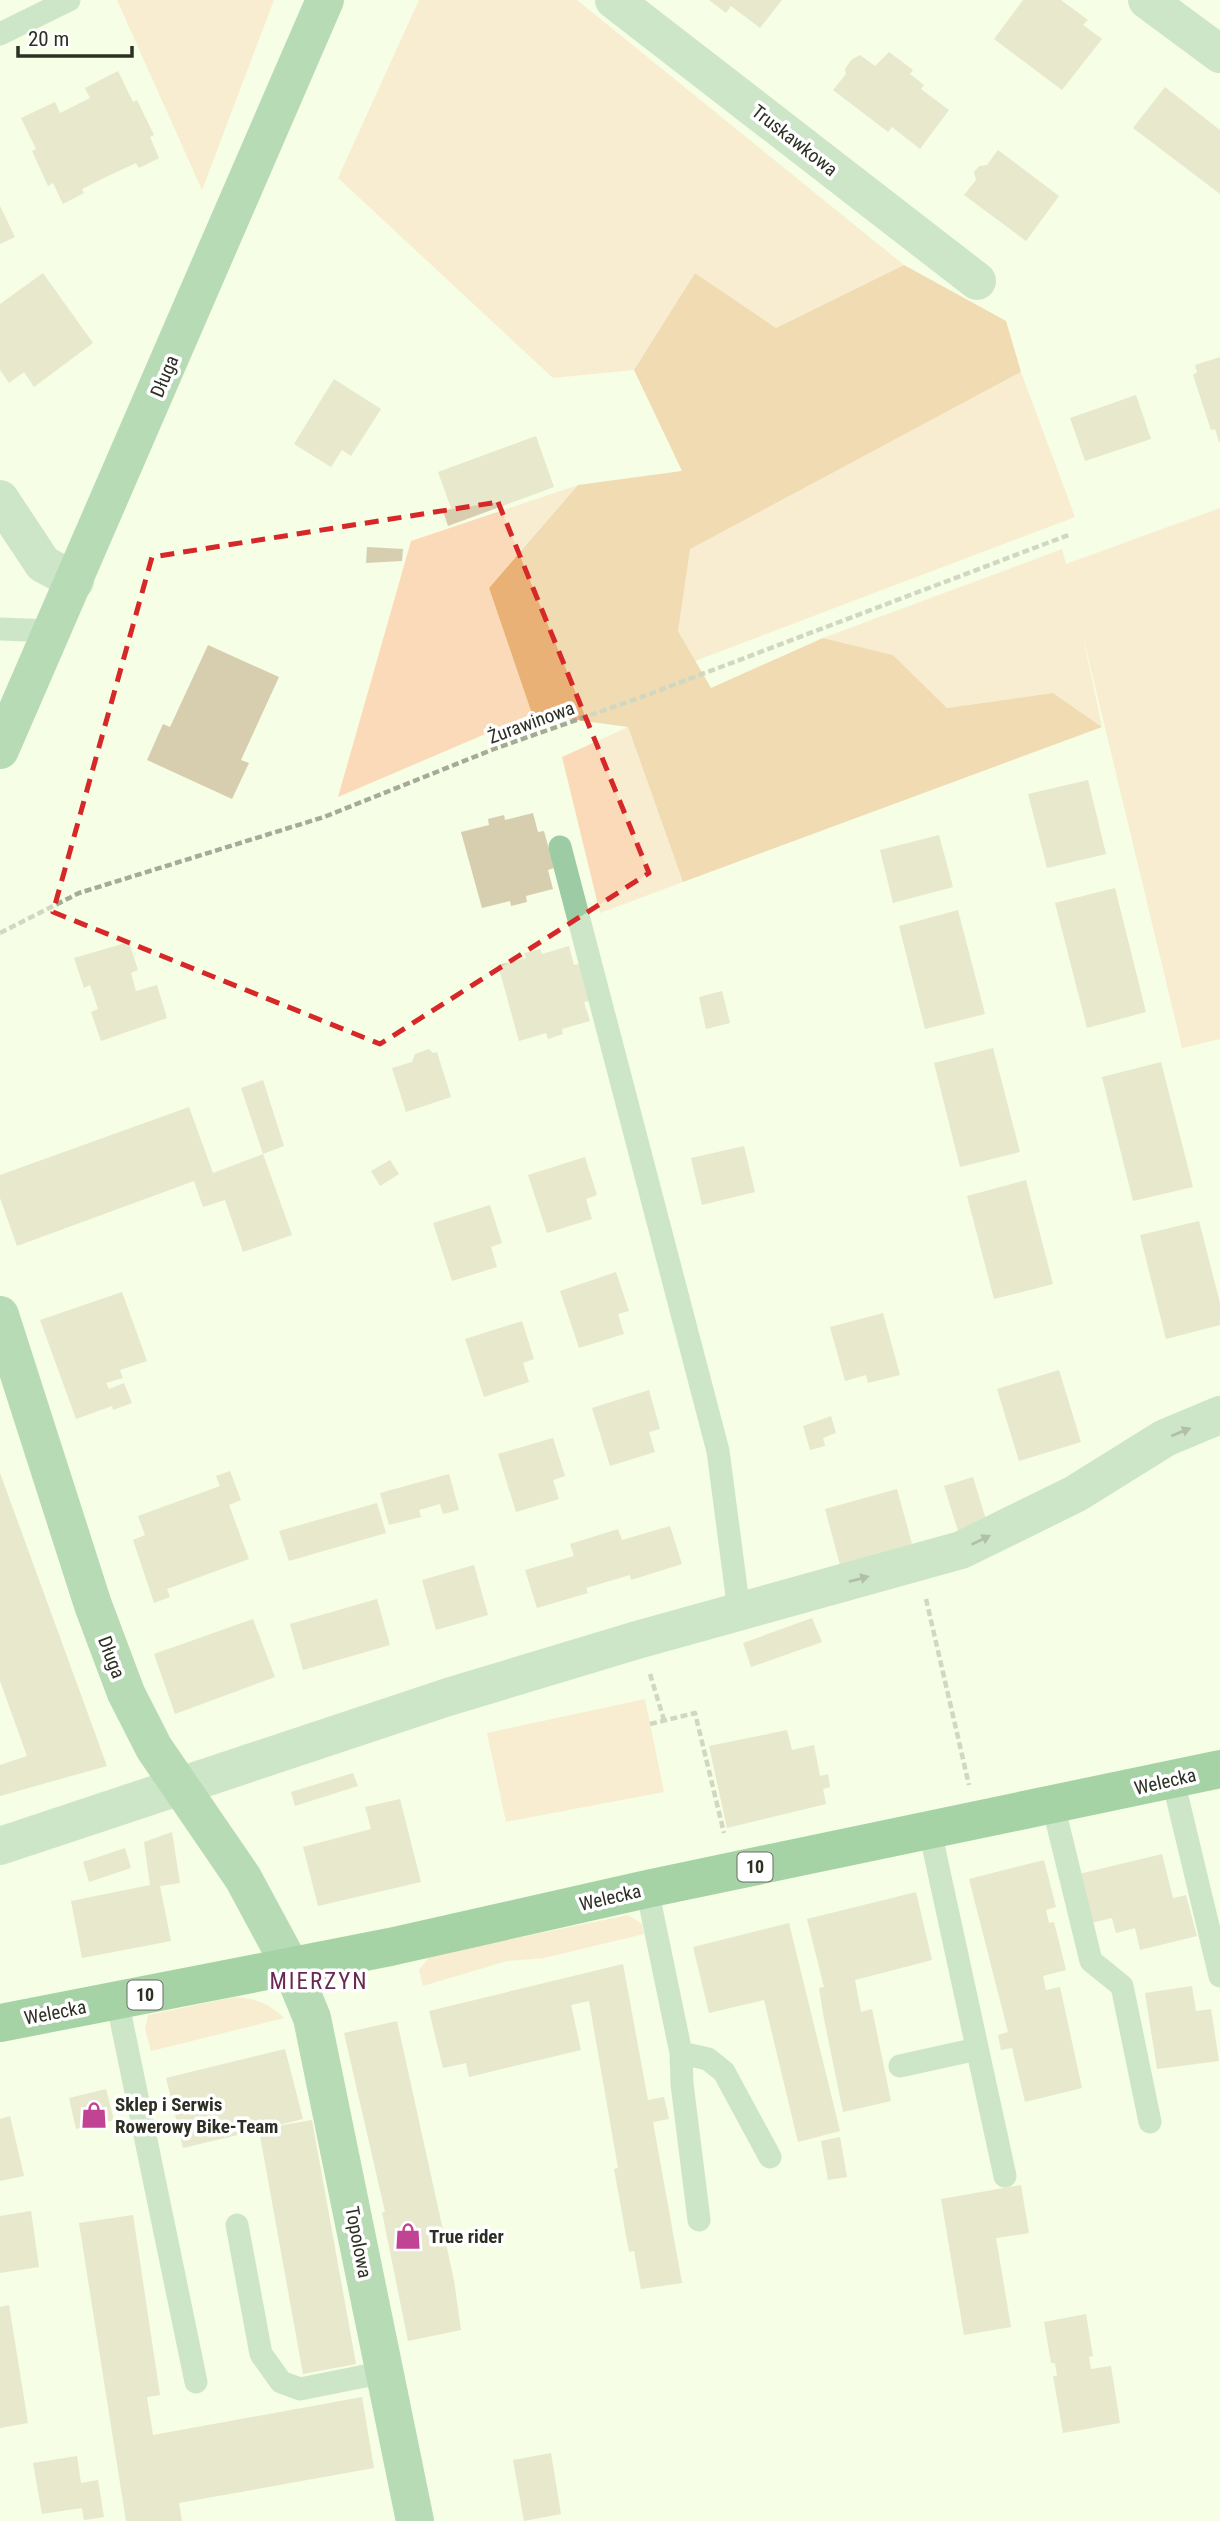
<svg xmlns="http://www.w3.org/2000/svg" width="1220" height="2521" viewBox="0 0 1220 2521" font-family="'Roboto Condensed',sans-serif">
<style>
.green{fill:#fbdab9}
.forest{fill:#eab176}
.building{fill:#d7ceaf}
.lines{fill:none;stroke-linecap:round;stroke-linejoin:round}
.path{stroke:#a5ab98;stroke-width:4.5;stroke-dasharray:7 3.5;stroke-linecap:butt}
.lane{stroke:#9dcba4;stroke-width:23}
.street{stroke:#9dcba4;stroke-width:38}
.secondary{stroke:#6cb279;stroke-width:38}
.primary{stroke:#43a059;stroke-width:38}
.oneway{fill:#5f755d}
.marked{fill:none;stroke:#d62828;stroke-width:5;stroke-dasharray:14 9;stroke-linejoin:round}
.labels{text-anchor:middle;stroke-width:7;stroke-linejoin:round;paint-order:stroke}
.shield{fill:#fff;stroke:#6b6d65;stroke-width:2}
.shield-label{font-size:18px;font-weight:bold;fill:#2c2f23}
.street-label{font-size:19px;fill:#2c2f23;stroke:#fff}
.poi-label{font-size:19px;font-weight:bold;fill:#2c2f23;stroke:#fff;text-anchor:start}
.quarter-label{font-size:23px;letter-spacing:2px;fill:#672a50;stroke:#fff}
</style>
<rect width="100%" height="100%" fill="#f6fee5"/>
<path class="green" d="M117 0H274L202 190Z
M419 0H577L904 265 776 328 695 273 634 370 553 378 338 178Z
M1021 372 1075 517 695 661 678 631 689 549Z
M578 485 489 588 532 714 338 797 411 541Z
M1220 508V1039L1182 1048 1082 632 1102 727 1053 693 947 708 893 655 823 638 1062 549 1066 564Z
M628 727 683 882 600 913 562 757Z
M645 1699 664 1792 506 1822 487 1733Z
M628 1915 642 1924 644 1934 544 1958 507 1961 423 1986 419 1970 430 1956Z
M235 1997C257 1999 268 2003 284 2018L151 2051 145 2029 148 2015Z"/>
<path class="forest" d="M904 265 1006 321 1021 372 690 549 678 631 711 688 823 638 893 655 947 708 1053 693 1102 727 683 882 628 727 532 714 489 588 578 485 682 471 634 370 695 273 776 328Z"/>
<path class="building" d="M709 0H782L760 28 731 6 726 13Z
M1023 0H1061L1088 20 1083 25 1102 39 1062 90 994 39Z
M889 52 913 70 910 74 924 85 921 89 949 110 920 149 892 127 888 132 833 90 846 74 845 69 851 60 860 55 875 66Z
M118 71 133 102 137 100 154 135 150 137 159 158 139 168 136 163 108 176 82 189 84 193 63 204 53 183 48 186 32 151 36 149 21 118 55 102 60 113 90 98 85 88Z
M1165 87 1220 130V194L1133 128Z
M998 150 1059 196 1026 241 964 195 976 180 974 172 979 166 987 165Z
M0 206 15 237 0 244Z
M43 273 93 343 34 387 24 372 9 383 0 370V304Z
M1220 357V442H1219L1215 429 1211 430 1193 375 1197 372 1195 365Z
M334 379 381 409 351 456 342 450 331 467 294 444Z
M1136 395 1151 439 1085 461 1070 418Z
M536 436 554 487 448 526 443 511 451 508 438 472Z
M367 547 403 549 402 561 366 563Z
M208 645 279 677 241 760 249 763 232 799 147 760 163 724 170 727Z
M1088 780 1106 854 1047 868 1028 794Z
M533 813 538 832 544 831 554 868 548 870 553 889 526 896 527 902 511 906 510 901 482 908 461 832 489 825 488 819 504 815 505 820Z
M939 835 953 887 893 903 880 850Z
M1115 888 1146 1012 1087 1028 1055 903Z
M958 910 985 1014 925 1029 899 926Z
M129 942 138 970 131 973 136 991 157 985 167 1018 101 1041 91 1012 98 1009 90 985 84 988 74 958Z
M569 946 574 965 580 964 590 1001 584 1002 590 1021 562 1029 563 1034 548 1039 546 1033 519 1041 498 965 526 958 524 953 540 949 542 954Z
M722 991 730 1023 706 1029 699 997Z
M993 1048 1020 1152 960 1167 934 1063Z
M429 1049 433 1053 437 1052 451 1097 406 1112 392 1068 412 1062 415 1054Z
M1161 1062 1193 1187 1133 1201 1102 1077Z
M263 1080 284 1146 263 1154 241 1088Z
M189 1107 213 1173 263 1154 292 1235 243 1252 225 1200 203 1207 194 1181 17 1246 0 1198V1175Z
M744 1146 755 1192 702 1205 691 1158Z
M585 1157 597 1195 586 1199 592 1219 547 1233 528 1175Z
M390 1160 399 1174 380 1186 371 1171Z
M1026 1180 1053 1284 994 1299 967 1196Z
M490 1205 502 1243 491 1247 497 1267 452 1281 433 1223Z
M1199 1221 1220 1303V1325L1166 1339 1140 1235Z
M616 1272 629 1311 618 1314 624 1334 579 1348 560 1291Z
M122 1292 147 1361 120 1370 123 1378 106 1383 109 1389 124 1383 132 1403 113 1410 112 1406 76 1419 40 1320Z
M883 1313 900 1375 868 1383 866 1375 845 1381 830 1327Z
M522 1321 534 1359 523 1363 529 1382 484 1397 465 1339Z
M1059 1370 1081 1442 1019 1461 997 1389Z
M649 1390 660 1429 649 1432 655 1452 610 1466 592 1408Z
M831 1416 836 1433 823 1438 825 1446 810 1450 803 1426Z
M553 1438 565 1476 553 1480 559 1499 516 1512 498 1454Z
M230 1471 241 1500 229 1505 249 1559 167 1589 170 1597 154 1603 133 1540 145 1535 138 1516 220 1486 216 1476Z
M0 1473 107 1766 0 1796V1765L27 1756 0 1681Z
M449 1474 459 1510 443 1514 440 1504 419 1510 421 1517 389 1525 380 1493Z
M973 1477 987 1523 958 1531 944 1486Z
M897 1489 912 1544 840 1565 825 1509Z
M377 1503 386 1533 289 1561 279 1531Z
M670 1526 682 1564 631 1580 630 1575 586 1588 588 1593 537 1608 525 1570 574 1556 570 1544 618 1529 622 1540Z
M474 1565 488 1615 436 1630 422 1580Z
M377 1599 390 1645 303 1670 290 1624Z
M812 1618 822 1642 751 1667 743 1643Z
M253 1619 275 1677 175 1714 154 1654Z
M787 1730 792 1750 814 1745 820 1776 828 1774 830 1787 823 1789 826 1804 727 1828 709 1746Z
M353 1773 358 1786 295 1806 291 1792Z
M400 1799 421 1882 318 1906 303 1847 371 1829 365 1807Z
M172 1832 180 1883 160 1886 171 1941 82 1958 71 1901 150 1885 144 1842Z
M125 1848 131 1868 89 1882 83 1862Z
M1162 1854 1173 1898 1186 1895 1197 1936 1140 1950 1135 1928 1116 1933 1112 1918 1091 1923 1079 1874Z
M1044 1860 1056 1907 1046 1910 1049 1923 1054 1922 1066 1970 1043 1976 1046 1990 1060 1987 1082 2088 1025 2102 1012 2048 1001 2050 998 2035 1008 2032 969 1879Z
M916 1892 932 1960 855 1980 861 2012 872 2009 891 2101 843 2112 824 2019 819 1988 824 1987 807 1919Z
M789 1923 840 2131 798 2142 764 2000 709 2013 693 1947Z
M623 1964 648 2100 664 2097 669 2119 653 2122 682 2283 641 2289 634 2251 629 2252 614 2169 618 2168 589 2001 571 2005 581 2050 469 2077 466 2063 443 2068 429 2011Z
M1192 1986 1196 2011 1211 2009 1219 2061 1157 2069 1145 1993Z
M397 2021 454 2280 461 2330 408 2341 382 2212H385L344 2033Z
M285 2049 303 2119 266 2128 312 2120 356 2364 303 2374 259 2130 183 2148 166 2078Z
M106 2089 114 2120 76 2129 69 2098Z
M10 2116 24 2176 0 2181V2119Z
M840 2137 847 2177 828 2180 821 2141Z
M1021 2185 1029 2233 996 2238 1011 2327 964 2335 941 2199Z
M31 2211 39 2267 0 2273V2216Z
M133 2215 160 2395 147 2397 153 2435 362 2397 374 2468 179 2503 182 2521H126L79 2223Z
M9 2305 28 2423 0 2428V2307Z
M1086 2314 1093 2356 1089 2357 1091 2369 1111 2366 1120 2423 1063 2433 1053 2376H1057L1055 2363H1051L1044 2322Z
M551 2453 561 2514 524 2521 513 2460Z
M77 2456 81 2483 98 2480 104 2517 84 2520 82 2508 42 2514 33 2463Z"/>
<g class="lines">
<path class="path" d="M0 933 79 893 324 817 494 749 647 695 1071 534
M926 1599 969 1785
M650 1674 664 1720
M650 1724 695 1713 724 1833"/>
<path class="lane" d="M0 34 69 0
M0 629 53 631
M560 847 718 1451 739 1611
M1173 1780 1220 1976
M1053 1805 1091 1961 1122 1986 1150 2122
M930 1831 1005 2176
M647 1889 681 2053 708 2059 724 2072 770 2157
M117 2000 196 2382
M681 2053 682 2084 699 2220
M900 2066 977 2049
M237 2225 261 2354 281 2382 300 2389 385 2372"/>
<path class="street" d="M614 0 977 281
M1147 0 1220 54
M0 499 43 564 75 581
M0 1846 448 1697 637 1640 961 1550 1075 1494 1165 1438 1220 1415"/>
<path class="secondary" d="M0 750 325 0
M0 1315 93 1605 126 1693 154 1748 243 1878 291 1967 312 2018 415 2521"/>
<path class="primary" d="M0 2023 390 1947 647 1889 1220 1769"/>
</g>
<defs><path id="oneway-solid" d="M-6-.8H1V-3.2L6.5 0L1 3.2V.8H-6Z" transform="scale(1.75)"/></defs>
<g class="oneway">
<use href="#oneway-solid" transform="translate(1181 1432) rotate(-22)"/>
<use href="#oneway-solid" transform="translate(981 1540) rotate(-26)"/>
<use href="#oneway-solid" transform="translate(859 1579) rotate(-15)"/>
</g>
<path d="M0 0H1220V2521H0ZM498 502 649 873 380 1044 53 912 152 557Z" fill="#f6fee5" fill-opacity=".55" fill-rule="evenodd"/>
<path class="marked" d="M498 502 649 873 380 1044 53 912 152 557Z"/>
<defs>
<symbol id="shop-bare" viewBox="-9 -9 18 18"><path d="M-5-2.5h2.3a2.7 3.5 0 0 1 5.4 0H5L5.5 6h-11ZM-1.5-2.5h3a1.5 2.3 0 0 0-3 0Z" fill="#c14494" stroke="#fff" stroke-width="2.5" paint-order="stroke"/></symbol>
</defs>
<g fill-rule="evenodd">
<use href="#shop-bare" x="75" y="2096" width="38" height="38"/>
<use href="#shop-bare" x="389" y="2217" width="38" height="38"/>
</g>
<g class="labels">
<g class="shield">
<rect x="737.5" y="1852.5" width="35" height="29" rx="5"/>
<rect x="127.5" y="1980.5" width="35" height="29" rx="5"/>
</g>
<g class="shield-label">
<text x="755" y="1873">10</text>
<text x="145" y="2001">10</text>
</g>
<g class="street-label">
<text transform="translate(795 140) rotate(38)" y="7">Truskawkowa</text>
<text transform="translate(164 376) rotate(-67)" y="7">Długa</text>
<text transform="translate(531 722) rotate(-20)" y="7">Żurawinowa</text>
<text transform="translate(112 1657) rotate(69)" y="7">Długa</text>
<text transform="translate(1165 1781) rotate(-13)" y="7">Welecka</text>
<text transform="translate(610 1897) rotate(-13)" y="7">Welecka</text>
<text transform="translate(55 2012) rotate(-11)" y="7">Welecka</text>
<text transform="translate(359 2242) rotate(79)" y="7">Topolowa</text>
</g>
<g class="poi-label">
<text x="115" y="2111">Sklep i Serwis<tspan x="115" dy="22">Rowerowy Bike-Team</tspan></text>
<text x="429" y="2243">True rider</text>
</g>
<g class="quarter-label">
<text x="319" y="1989">MIERZYN</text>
</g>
</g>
<path d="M18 46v10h114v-10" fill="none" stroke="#2c2f23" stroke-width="3.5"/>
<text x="28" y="46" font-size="21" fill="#2c2f23" stroke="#ffffff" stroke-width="5" paint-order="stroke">20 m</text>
</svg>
